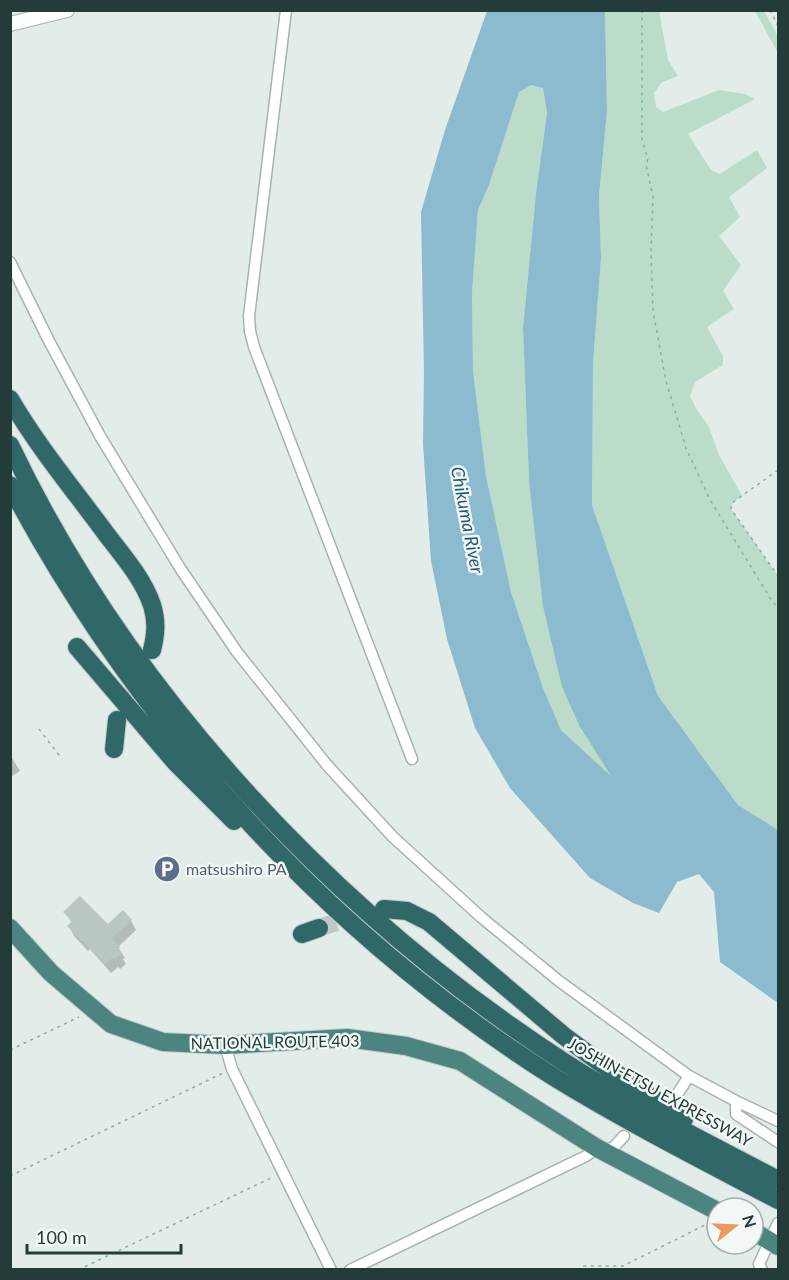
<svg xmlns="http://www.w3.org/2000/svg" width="789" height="1280" viewBox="0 0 789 1280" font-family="Lato,sans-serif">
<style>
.green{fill:#bcdcca}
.water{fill:#8cbacf;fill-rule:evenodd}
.shadow{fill:#0003}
.building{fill:#b8c7c3}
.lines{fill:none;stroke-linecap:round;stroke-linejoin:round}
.motorway-tunnel{stroke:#bcc9c6;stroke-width:18;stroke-dasharray:18 9;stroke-linecap:butt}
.minor-casing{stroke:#a5b4b1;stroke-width:13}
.tertiary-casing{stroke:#a5b4b1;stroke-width:16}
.trunk-casing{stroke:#c1c8c8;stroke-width:20}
.motorway-casing{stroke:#c1c8c8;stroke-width:20}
.path{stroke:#84afa8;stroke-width:1.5;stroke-dasharray:3 4.5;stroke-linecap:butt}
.minor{stroke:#fff;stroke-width:10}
.tertiary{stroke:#fff;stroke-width:14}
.trunk{stroke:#4c8480;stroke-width:18}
.motorway{stroke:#2f6866;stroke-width:18}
.labels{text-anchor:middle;stroke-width:5;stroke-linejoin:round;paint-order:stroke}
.service-label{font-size:16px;fill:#4e5e75;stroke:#f3f8f6;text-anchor:start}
.street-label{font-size:16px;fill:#233c3a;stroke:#f3f8f6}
.water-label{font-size:18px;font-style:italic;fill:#1e5977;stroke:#f3f8f6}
</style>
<rect width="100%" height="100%" fill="#e2ece9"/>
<path class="green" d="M605 11H659L668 60 678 76 662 82 654 93 656 107 663 112 719 90 745 94 755 99 688 134 711 170 720 174 757 150 767 168 729 197 740 217 719 236 741 265 723 291 734 309 707 327 723 356V365L695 382 690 396 697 410 709 427 719 455 742 496 732 503 731 509 778 576V830L738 805 658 696 592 505 593 364 601 258 599 196 607 111Z
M755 11H764L778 36V53Z
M531 84 543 88 547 113 536 193 523 328 529 481 580 727 613 778 561 730 543 688 511 592 486 476 473 371 472 294 478 210 489 185 519 92Z"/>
<path class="water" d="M487 11H605L607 111 599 196 601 258 593 364 592 505 658 696 738 805 778 830V1003L720 962 714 892 699 874 677 882 659 913 633 903 590 878 510 788 475 728 447 639 431 561 423 444 424 372 421 212 445 130ZM531 85 543 88 547 113 536 193 523 328 529 481 543 606 562 687 580 727 611 776 561 730 543 688 511 592 486 476 473 371 472 294 478 210 489 185 519 92Z"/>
<path class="shadow" d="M12 758 20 771 12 776 10 760Z
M65 912 108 926 131 921 136 930 118 947 125 958 123 959 126 964 120 969 118 967 111 973 90 949 88 951 74 936 69 926 72 923Z"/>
<path class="building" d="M80 896 108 924 123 910 132 920 112 938 120 947 118 950 122 953 114 960 112 958 105 964 83 941 82 942 67 926 72 921 63 912Z"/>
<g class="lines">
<path class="motorway-tunnel" d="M319 928 360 914"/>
<defs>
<path id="minor" d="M286 10 249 316 250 331 254 347 412 759
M10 262 49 341 100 436 180 568 237 652 327 765 393 837 482 918 559 981 689 1076 736 1101 778 1121
M225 1045 232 1069 331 1270
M673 1101 689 1076
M736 1101V1114L778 1142
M350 1270 586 1156 597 1148 612 1149 624 1136
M762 1270 759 1264 778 1223"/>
<path id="tertiary" d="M10 24 67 10"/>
<path id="trunk" d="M10 928 51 973 111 1024 163 1042 225 1045 347 1038 406 1046 460 1061 597 1148 717 1211
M753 1231 778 1246"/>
<path id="motorway" d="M10 399C38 447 74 490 107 535 124 557 143 579 152 605 157 621 156 634 152 650
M10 445C129 694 333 912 564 1062 632 1106 706 1142 778 1180
M10 485C137 725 327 934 557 1079 629 1123 704 1161 778 1200
M77 647 176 763 234 821
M114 749 117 720
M384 909 407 911 429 922 564 1036 599 1062 684 1119
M302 934 319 928"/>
</defs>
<use href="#minor" class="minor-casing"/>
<use href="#tertiary" class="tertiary-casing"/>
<use href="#trunk" class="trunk-casing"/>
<use href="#motorway" class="motorway-casing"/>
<path class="path" d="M642 10V140L648 159 646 165 653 196 651 251 653 311 666 381 686 448 709 498 770 598 778 608
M770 10 778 26
M778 470 732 503 731 509 778 576
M39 729 62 759
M10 1050 79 1017
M10 1176 223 1073
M78 1270 273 1177
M577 1270 583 1266H623L709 1223"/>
<use href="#minor" class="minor"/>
<use href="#tertiary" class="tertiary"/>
<use href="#trunk" class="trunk"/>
<use href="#motorway" class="motorway"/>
</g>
<defs>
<symbol id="parking-disc" viewBox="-11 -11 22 22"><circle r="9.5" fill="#5c6f8a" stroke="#f3f8f6"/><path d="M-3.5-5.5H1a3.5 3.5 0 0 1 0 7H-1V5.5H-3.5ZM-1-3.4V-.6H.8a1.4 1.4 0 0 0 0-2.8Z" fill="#fff"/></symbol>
</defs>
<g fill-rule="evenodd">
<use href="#parking-disc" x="152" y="854" width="30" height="30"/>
</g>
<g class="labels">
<g class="service-label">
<text x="186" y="875">matsushiro PA</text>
</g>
<g class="street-label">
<text transform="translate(275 1042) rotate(-1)" y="6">NATIONAL ROUTE 403</text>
<text transform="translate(660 1092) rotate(29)" y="6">JOSHIN-ETSU EXPRESSWAY</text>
</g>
<g class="water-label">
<text transform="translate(467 520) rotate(79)" y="6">Chikuma River</text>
</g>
</g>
<rect width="789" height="1280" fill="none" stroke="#233c3a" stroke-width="24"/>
<g transform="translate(735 1226) rotate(72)"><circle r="28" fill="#f3f8f6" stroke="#a0adab" stroke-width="1.5"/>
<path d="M0-4.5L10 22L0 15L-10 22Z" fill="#ee995e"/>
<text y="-9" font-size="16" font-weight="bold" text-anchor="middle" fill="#233c3a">N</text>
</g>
<path d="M27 1244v9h154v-9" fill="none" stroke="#233c3a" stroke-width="3"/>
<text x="36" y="1244" font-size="18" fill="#233c3a" stroke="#f3f8f6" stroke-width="4.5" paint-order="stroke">100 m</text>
</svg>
